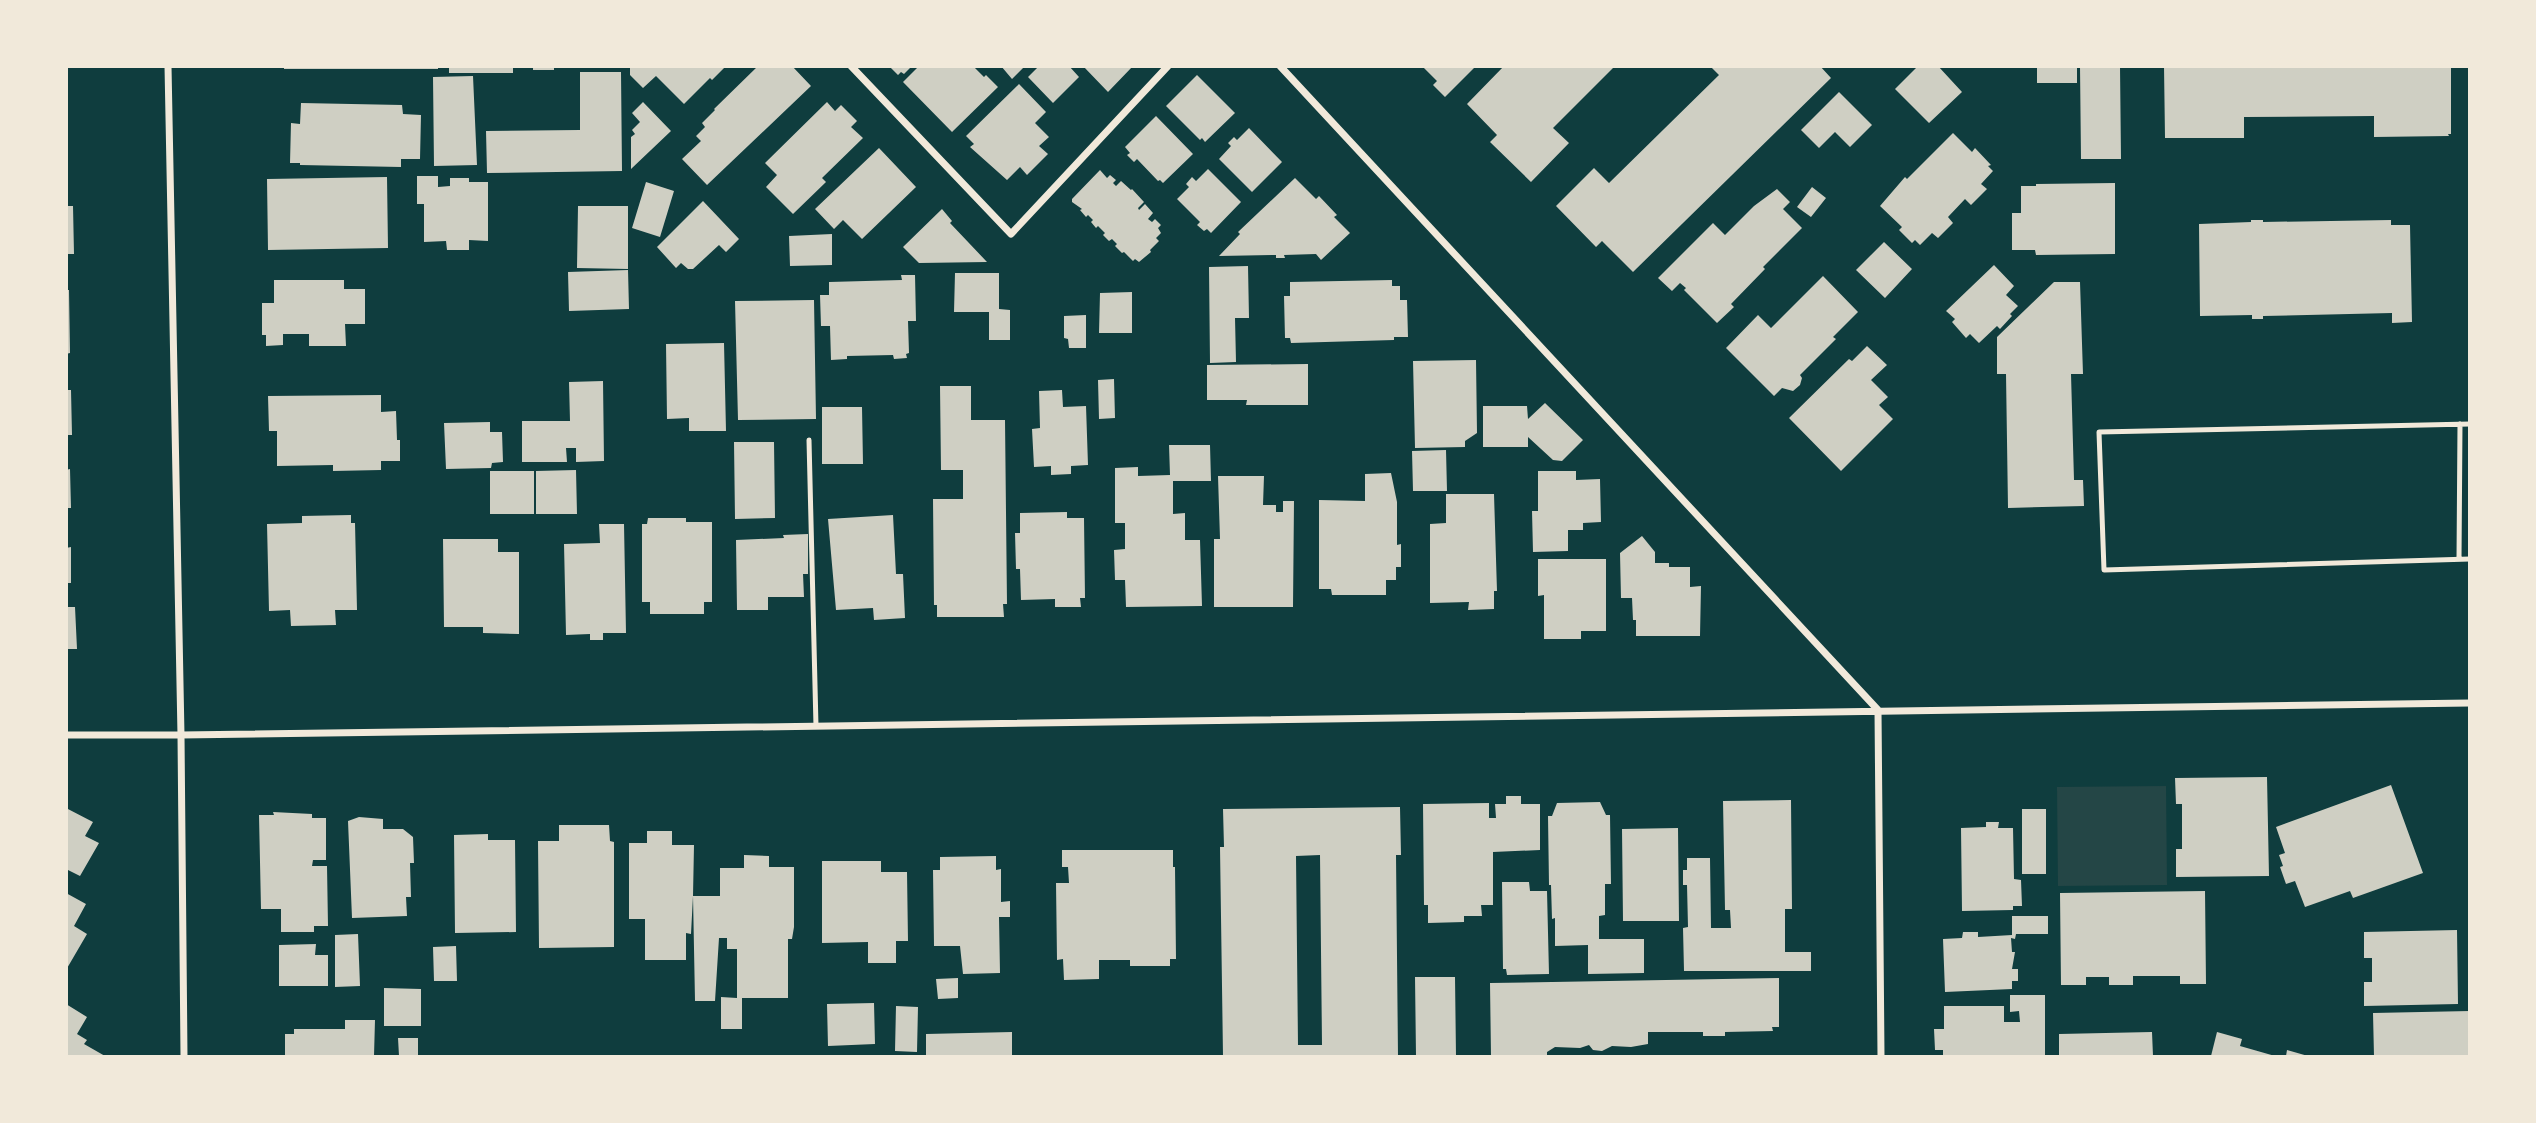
<svg xmlns="http://www.w3.org/2000/svg" width="2536" height="1123" viewBox="0 0 2536 1123" font-family="Karla,sans-serif">
<style>
.green{fill:#244646}
.building{fill:#cfcfc3;fill-rule:evenodd}
.lines{fill:none;stroke-linecap:round;stroke-linejoin:round}
.service{stroke:#f1e9da;stroke-width:5}
.minor{stroke:#f1e9da;stroke-width:7}
</style>
<rect width="100%" height="100%" fill="#0f3d3e"/>
<path class="green" d="M2166 786 2167 885 2058 886 2057 787Z"/>
<path class="building" d="M284 66H438V69H284Z
M449 66H513V73H449Z
M533 66H554V70H533Z
M630 66H726L712 80 710 78 684 104 656 76 643 88 630 75Z
M758 66H792L811 86 707 185 682 159 701 141 696 136 705 127 702 123 715 110 714 109Z
M889 66H912L904 74 901 72 898 75Z
M919 66H973L984 77 986 75 998 87 952 132 903 82Z
M1001 66H1025L1012 79Z
M1039 66H1069L1079 77 1053 103 1028 77Z
M1083 66H1133L1108 92Z
M1422 66H1476L1445 97 1433 85 1437 81Z
M1504 66H1615L1553 128 1569 143 1531 182 1490 142 1497 135 1467 104Z
M1710 66H1820L1831 78 1633 272 1602 241 1596 247 1556 206 1594 168 1609 183 1719 75Z
M1918 66H1938L1962 92 1929 123 1895 89Z
M2037 66H2077V83H2037Z
M2080 66H2120L2121 159H2081Z
M2164 66H2451V134H2448L2449 136 2374 137V116L2244 117V138H2165Z
M580 72H621L622 171 487 173 486 131 580 130Z
M1197 75 1235 113 1205 142 1202 138 1200 140 1166 106Z
M473 76 477 165 434 166 433 77Z
M1019 84 1046 112 1035 123 1049 137 1039 146 1048 154 1027 175 1020 167 1007 180 970 147 974 144 966 136Z
M1839 92 1872 125 1850 147 1835 132 1819 148 1801 130Z
M643 102 671 131 631 169V137L635 134 632 130 640 122 632 113Z
M827 102 835 111 841 105 857 121 851 127 863 138 822 178 826 182 793 214 766 187 777 175 765 163Z
M301 103 402 105 403 114 421 115 420 159H401V167L300 165V163H290L291 123 300 124Z
M1156 116 1193 154 1163 183 1160 180 1158 181 1137 159 1134 162 1127 155 1130 153 1125 147Z
M1249 128 1282 162 1252 192 1219 159 1231 146 1228 143 1234 137 1237 140Z
M1953 133 1972 152 1975 148 1991 165 1988 166 1993 171 1981 184 1987 189 1971 205 1965 199 1948 217 1953 223 1938 238 1932 233 1920 245 1915 240 1912 243 1899 230 1902 227 1880 206 1905 177 1907 179Z
M879 148 916 187 862 239 843 220 834 229 815 209Z
M1208 169 1241 202 1211 233 1207 229 1204 231 1197 225 1200 222 1177 199 1189 187 1186 184 1192 177 1196 181Z
M1100 170 1107 178 1110 175 1116 180 1113 183 1116 186 1121 181 1131 190 1132 189 1144 202 1138 208 1139 210 1145 204 1153 213 1148 219 1152 222 1155 219 1161 225 1158 228 1161 233 1156 238 1159 241 1150 250 1151 252 1139 262 1135 259 1133 261 1124 252 1122 253 1115 246 1117 244 1112 239 1109 241 1103 235 1105 233 1098 226 1096 228 1091 222 1093 220 1088 215 1086 217 1080 210 1082 209 1072 202V199Z
M417 176H438V187L450 186V178H469V182H488V241L469 240V250H447L446 241 424 242V204H417Z
M387 177 388 248 268 250 267 179Z
M1295 178 1316 199 1319 196 1337 215 1334 217 1350 233 1321 260 1316 254 1284 255 1285 258H1276V255L1219 256 1240 234 1238 232Z
M646 182 674 191 660 237 632 228Z
M2115 183V254L2036 255 2035 250H2012V213H2021V186H2036V184Z
M1812 187 1826 198 1811 217 1797 207Z
M1777 189 1790 202 1783 209 1802 228 1763 267 1765 269 1731 304 1734 307 1717 323 1684 290 1686 288 1680 283 1672 291 1658 278 1713 223 1725 235 1754 206Z
M703 201 739 239 726 252 719 245 693 269H688L681 263 676 268 657 247Z
M66 206H73L74 254H66Z
M578 206H628V269L577 268Z
M942 209 952 221 950 223 987 262 919 263 903 247Z
M2251 220H2263V222L2391 220V225H2410L2412 322 2392 323V313L2263 316V319H2252V315L2200 316 2199 224 2251 222Z
M832 234V265L790 266 789 236Z
M1884 242 1912 269 1885 298 1856 270Z
M1994 265 2014 286 2006 295 2018 306 2010 314 2012 316 2000 329 1997 326 1979 343 1970 334 1966 338 1952 322 1955 319 1946 311Z
M1248 266 1249 318H1235L1236 362 1210 363 1209 267Z
M628 270 629 309 569 311 568 272Z
M955 273H999V309L1010 310V340H989V312H954Z
M901 275H915L916 321H908L909 353 906 354 907 358 894 359 893 355 847 356V359L831 360 830 326H821L820 295H829V282L902 280Z
M1823 276 1858 312 1833 337 1836 339 1800 375 1802 378 1800 385 1793 391 1782 388 1774 396 1726 348 1758 315 1771 328Z
M274 280H344V289H365V324H345L346 346H309V334H283V345L266 346V335H262V303H274Z
M1392 280V286H1400V300H1407L1408 337H1394V340L1291 343 1290 338H1285L1284 296H1290V282Z
M2054 282H2080L2083 374H2071L2074 480H2083L2084 506 2008 508 2006 374H1997V337Z
M66 290H69L70 353 66 354Z
M1132 292V333H1099L1100 293Z
M814 300 816 419 738 420 735 301Z
M1086 315V348H1069L1068 339 1064 338V316Z
M724 343 726 431H689V418L667 419 666 344Z
M1867 346 1887 365 1871 380 1888 397 1879 405 1893 419 1841 471 1789 418 1849 359 1852 361Z
M1476 360 1477 433 1465 441V447L1415 448 1413 361Z
M1308 364V405H1246L1247 400H1207V365Z
M1114 379 1115 418 1099 419 1098 380Z
M603 381 604 461 576 462V448H566L567 462H522V421H570L569 382Z
M940 386H971V420H1005L1007 604H1003L1004 617H937V605H934L933 499H963V470H941Z
M66 390H71L72 435H66Z
M1062 390 1063 407 1086 406 1088 465 1071 466V474L1051 475V466L1034 467 1032 429 1040 428 1039 391Z
M381 395V412L396 411 397 440H400V461H381V470L333 471V465L277 466V431H269L268 396Z
M1545 403 1583 440 1562 461 1553 460 1528 437V447H1483V406H1527L1528 419Z
M822 407H862L863 464H822Z
M490 422V432H502L503 462 492 463 491 468 446 469 444 423Z
M734 442H774L775 518 735 519Z
M1169 445H1210L1211 481H1173V514L1185 513V540H1200L1202 606 1126 607 1125 580H1115L1114 550 1125 549V523H1115V468L1138 467V476L1170 475Z
M1446 450 1447 491H1413L1412 451Z
M70 469 71 508H66V470Z
M576 470 577 514H536V471Z
M490 471H534V514H490Z
M1538 471H1576V480L1600 479 1601 522 1583 523V530H1568V551L1533 552 1532 511H1538Z
M1391 473 1397 502V545L1401 544V567H1396V580H1386V595H1332L1331 589H1319V500L1365 501V474Z
M1218 476H1264L1263 505H1276V512H1283V501H1294L1293 607H1214V539H1220Z
M1446 494H1494L1497 591H1494V609L1468 610 1469 602 1430 603V524L1446 523Z
M1067 512V518H1084L1085 598H1080L1081 607H1055V599L1021 600 1020 569H1016L1015 533H1020V513Z
M351 515V523H355L357 610H335L336 625 291 626 290 610 269 611 267 524 302 523V516Z
M893 515 896 574H903L905 618 874 620 873 608 836 610 828 519Z
M648 518H686V522H712V602H704V614H650V602H642V524H647Z
M599 524H624L626 633H603V640H590V634L566 635 564 544 600 543Z
M808 534V574H803L804 597H768V610H737L736 540 784 538 783 535Z
M1642 536 1655 552V563H1669V567H1690V587L1701 586 1700 636H1636V620H1633L1632 598H1621L1620 553Z
M443 539H498V552H519V634L483 633V627H444Z
M71 547V583H66V548Z
M1538 559H1606V631H1581V639H1544V595L1538 596Z
M66 607H75L77 649H66Z
M2267 777 2269 876 2176 877V849H2182V804H2176L2175 778Z
M2391 785 2423 873 2353 898 2350 891 2305 907 2295 881 2286 884 2280 867 2283 866 2279 855 2285 853 2276 827Z
M1506 796H1521V804H1540V850L1493 852V905H1481L1482 916H1464V922L1428 923V905H1424L1423 804 1489 803V818H1496L1495 804H1506Z
M1791 800 1792 909H1785V952H1811V971H1684L1683 928 1688 927 1687 885H1683V870H1687V858H1710L1711 928H1731L1730 910H1725L1723 801Z
M1600 802 1606 815H1610L1611 884H1605V915L1599 916V939H1644V973L1588 974V945L1555 946V918L1552 919 1551 885H1549L1548 816H1552L1557 803Z
M1400 807 1401 855H1396L1398 1056H1223L1220 847H1224L1223 809ZM1320 855 1322 1045H1298L1296 856Z
M66 808 93 822 85 836 99 843 80 876 66 869Z
M2022 809H2046V874H2022Z
M273 812 312 814V818H326V860H313L312 866H327L328 926H314V932H281V909H261L259 815H274Z
M359 817 383 819V829H403L413 837 414 863H410L411 897H406L407 916 352 918 348 821Z
M1986 822H1999L1998 828H2013L2014 879 2021 880 2022 906H2013V910L1962 911 1961 828 1986 827Z
M559 825H609L610 841 614 842V947L539 948 538 841H559Z
M1678 828 1679 921H1623L1622 829Z
M647 831H672V845H694L693 896H720V868H744V855L769 856V867H794V927L792 939H788V998H742V1029H721V997L737 998V949H727V938H719L715 1001H695L693 896 691 934 686 933V960H645V919H629V843H647Z
M488 834V840H515L516 932 455 933 454 835Z
M1062 850H1173V867H1175L1176 959H1170V966H1130V960H1099V979L1064 980 1063 959 1057 960 1056 883H1069L1068 867H1062Z
M996 856V870L1001 869V902L1010 901V917H999L1000 973 963 974 960 946H934L933 870H940V857Z
M822 861H881V872H907L908 941H896V963H868V942L822 943Z
M1502 882H1529L1530 891H1547L1549 974 1507 975 1506 969H1503Z
M2205 891 2206 984H2180V976H2133V985H2109V977H2086V985H2061L2060 893Z
M66 893 86 904 74 926 87 934 66 970Z
M2012 916H2048V934H2016L2015 939 2011 938 2012 952H2015L2012 969H2018V981H2012V989L1945 992 1943 939 1962 938 1963 932H1978V937L2012 935Z
M2457 930 2458 1004 2364 1006V982H2372V958H2364V932Z
M358 934 360 986 335 987V935Z
M316 944 315 955H328V986H279V945Z
M456 946 457 981H434L433 947Z
M1415 977H1455L1456 1056H1416Z
M958 978V998L938 999 936 979Z
M1779 978V1027H1772L1773 1031 1725 1032V1036H1703V1032H1648V1044L1631 1047 1612 1046 1602 1051 1593 1050 1589 1045 1580 1048 1555 1047 1547 1052V1056H1491L1490 983Z
M384 988 421 989V1026H384Z
M2010 995H2045V1056H1943V1050H1935L1934 1029H1944V1006H2004V1022H2020L2019 1011 2010 1012Z
M874 1003 875 1044 828 1046 827 1004Z
M66 1004 87 1017 77 1034 87 1040 84 1044 105 1056H66Z
M896 1006 918 1007 917 1052 895 1051Z
M2470 1011V1056H2374L2373 1013Z
M345 1020H375L374 1056H285V1034H294V1029H345Z
M1012 1032V1056H926V1034Z
M2152 1032 2153 1056H2059V1034Z
M2217 1032 2242 1039 2240 1046 2275 1056H2211Z
M398 1038H418V1056H399Z
M2287 1050 2308 1056H2286Z"/>
<g class="lines">
<path class="service" d="M2470 424 2099 432 2104 570 2470 559
M809 440 816 726
M2459 559 2460 424"/>
<path class="minor" d="M168 66 181 735 184 1056
M851 66 1011 234 1168 66
M1280 66 1878 710 1881 1056
M66 735H181L2470 703"/>
</g>
<rect width="2536" height="1123" fill="none" stroke="#f1e9da" stroke-width="136"/>
</svg>
